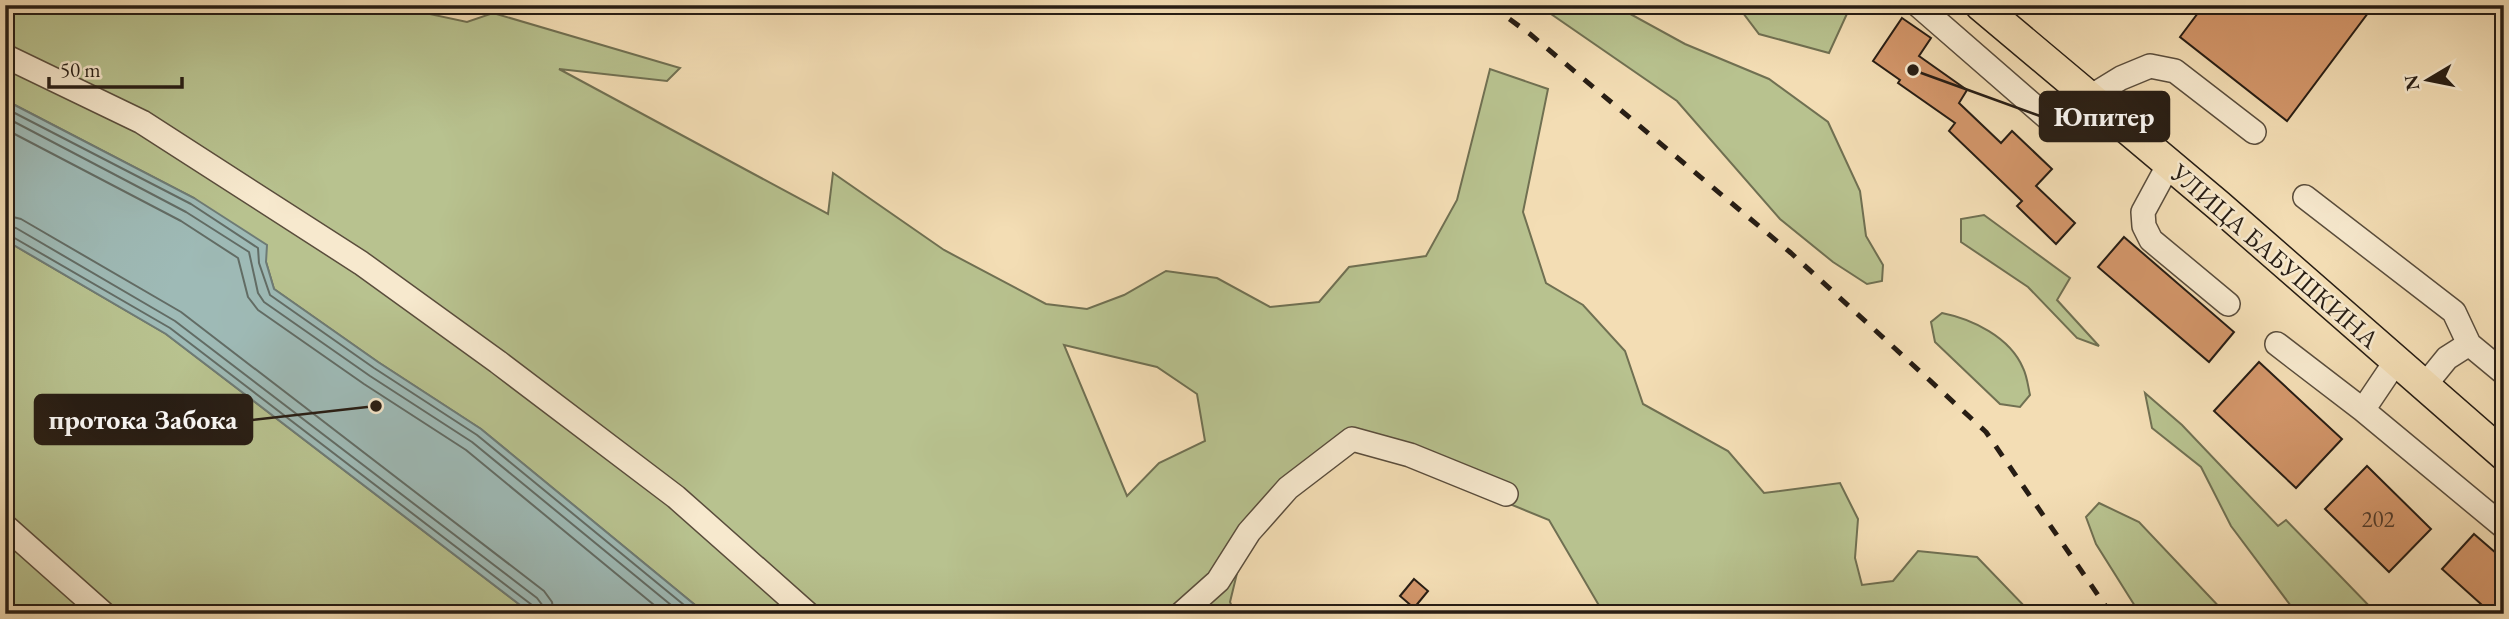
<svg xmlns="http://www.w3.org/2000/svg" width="2509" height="619" viewBox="0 0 2509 619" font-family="'EB Garamond',serif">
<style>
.green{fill:#b8c28f;stroke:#707052;stroke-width:2;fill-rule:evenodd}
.water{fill:#9ebab6;stroke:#6e7b75;stroke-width:2}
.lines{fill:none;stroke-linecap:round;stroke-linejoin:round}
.shore{stroke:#626c65;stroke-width:2}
.building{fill:#d3966a;stroke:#271d14;stroke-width:2}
.minor-casing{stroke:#5a4d3c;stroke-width:26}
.major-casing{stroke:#271d14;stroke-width:33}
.minor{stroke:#f7e9ce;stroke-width:23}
.major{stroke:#f3ddb4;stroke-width:30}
.rail{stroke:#271d14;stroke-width:5;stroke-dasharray:12 12;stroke-linecap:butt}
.labels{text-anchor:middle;stroke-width:5;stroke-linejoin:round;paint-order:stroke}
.number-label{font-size:23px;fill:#523b2a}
.street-label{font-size:26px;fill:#271d14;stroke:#f7e9ce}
.leader{fill:none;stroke:#271d14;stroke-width:2.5}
.callout-dot{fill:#271d14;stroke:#f7e9ce;stroke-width:2.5}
.callout{fill:#271d14;stroke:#271d14;stroke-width:2.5}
.callout-label{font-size:28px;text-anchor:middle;font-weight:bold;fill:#fff}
</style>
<rect width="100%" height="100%" fill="#f3ddb4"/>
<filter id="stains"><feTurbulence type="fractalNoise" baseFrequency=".00286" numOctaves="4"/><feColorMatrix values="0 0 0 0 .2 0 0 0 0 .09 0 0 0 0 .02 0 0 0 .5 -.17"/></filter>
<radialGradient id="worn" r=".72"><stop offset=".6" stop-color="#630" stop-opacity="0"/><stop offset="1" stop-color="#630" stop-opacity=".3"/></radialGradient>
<path class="green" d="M5 5H405L406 9 467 22 493 13 680 68 667 81 559 69 828 214 833 173 944 250 1046 304 1087 309 1124 295 1166 271 1217 278 1270 307 1319 302 1349 267 1426 256 1457 200 1490 69 1548 89 1523 212 1546 283 1583 305 1625 351 1643 404 1728 451 1764 493 1840 483 1858 519 1855 558 1862 585 1893 581 1918 551 1977 557 2032 614H1604L1549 520 1360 443 1267 515 1239 565 1230 602 1235 614H706L481 429 378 362 274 289 266 262 194 198 5 100ZM1064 345 1157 367 1197 394 1205 441 1159 463 1127 496Z
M1538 5H1614L1685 44 1769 79 1828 122 1860 191 1866 236 1883 265 1882 281 1867 284 1833 262 1780 219 1677 101Z
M1737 5H1851L1829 53 1759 34Z
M1984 215 2070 278 2057 300 2099 346 2077 338 2028 287 1961 242V219Z
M5 240 166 334 532 614H5Z
M1942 313C1972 319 2010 337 2023 368 2027 376 2028 386 2030 395L2020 407 2000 404 1935 342 1931 322Z
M2145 393 2182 425 2278 526 2286 520 2377 614H2297L2231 526 2201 467 2152 428Z
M2099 503 2139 522 2226 614H2140L2096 544 2086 517Z"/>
<path class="water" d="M5 100 194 198 267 245 266 262 274 289 378 362 481 429 706 614H532L166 334 5 240Z"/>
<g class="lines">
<path class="shore" d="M5 108 191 204 258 248 259 263 270 295 374 368 477 435 695 614
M5 117 186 212 249 252 258 293 264 302 370 376 472 442 682 614
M5 129 181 221 238 258 248 297 258 310 364 384 466 450 665 614
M5 215 21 219 181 312 544 591 552 602 554 614
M5 226 16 228 175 321 537 598 543 606 544 614
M5 235 11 236 170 328 532 605 535 614"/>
</g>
<path class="building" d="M2204 5H2374L2287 121 2180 37Z
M1902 18 1931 38 1919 56 1967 90 1959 103 2001 143 2012 131 2052 169 2036 186 2075 223 2056 244 2017 206 2022 201 1949 131 1955 123 1898 83 1900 80 1873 61Z
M2124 237 2234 332 2209 362 2098 267Z
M2259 362 2342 439 2296 488 2214 411Z
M2367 466 2431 529 2389 572 2325 509Z
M2474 534 2504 560V614H2492L2442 569Z
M1414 579 1428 591 1414 608 1400 596Z"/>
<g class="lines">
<defs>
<path id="minor" d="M1918 5 2049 119 2061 121 2090 97 2121 78 2150 66 2175 71 2254 132
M5 56 142 122 361 263 498 362 676 497 808 614
M2169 164 2143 212 2144 226 2151 240 2228 304
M2305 197 2454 312 2469 344
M2277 344 2363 410
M2396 361 2363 410 2504 527
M2425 385 2447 358 2469 344 2504 373
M5 526 104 614
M1181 614 1218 581 1249 532 1288 488 1352 439 1410 455 1506 494"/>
<path id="major" d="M1980 5 2218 205 2504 455"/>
</defs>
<use href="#minor" class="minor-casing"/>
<use href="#major" class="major-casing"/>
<use href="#minor" class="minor"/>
<use href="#major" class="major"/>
<path class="rail" d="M1490 5 1530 34 1791 253 1986 432 2111 614"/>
</g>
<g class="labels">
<g class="number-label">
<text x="2378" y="527">202</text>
</g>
<g class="street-label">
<text transform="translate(2275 256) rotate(41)" y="9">УЛИЦА БАБУШКИНА</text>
</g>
</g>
<path class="leader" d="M1913 70L2040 116M376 406L252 420"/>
<g class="callout-dot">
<circle cx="1913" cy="70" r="7"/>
<circle cx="376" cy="406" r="7"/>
</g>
<g class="callout">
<rect x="2040" y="92" width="129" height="49" rx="7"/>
<rect x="35" y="395" width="217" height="49" rx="7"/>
</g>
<g class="callout-label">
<text x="2104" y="126">Юпитер</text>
<text x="143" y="429">протока Забока</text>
</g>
<rect width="2509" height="619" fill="none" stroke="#f3ddb4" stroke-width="28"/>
<rect x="7" y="7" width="2495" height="605" fill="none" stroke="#271d14" stroke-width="3.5"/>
<rect x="14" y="14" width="2481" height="591" fill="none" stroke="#271d14" stroke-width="2"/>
<g transform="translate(2428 80) rotate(260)" stroke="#f7e9ce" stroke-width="5" paint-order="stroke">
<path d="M0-5L12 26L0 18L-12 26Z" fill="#271d14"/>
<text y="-10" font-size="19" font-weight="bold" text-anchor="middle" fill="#271d14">N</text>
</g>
<path d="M49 77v10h133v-10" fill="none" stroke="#271d14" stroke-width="3.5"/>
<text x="60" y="77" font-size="21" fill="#271d14" stroke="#f7e9ce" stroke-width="5" paint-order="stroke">50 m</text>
<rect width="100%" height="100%" filter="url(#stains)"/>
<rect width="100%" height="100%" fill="url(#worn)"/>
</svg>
